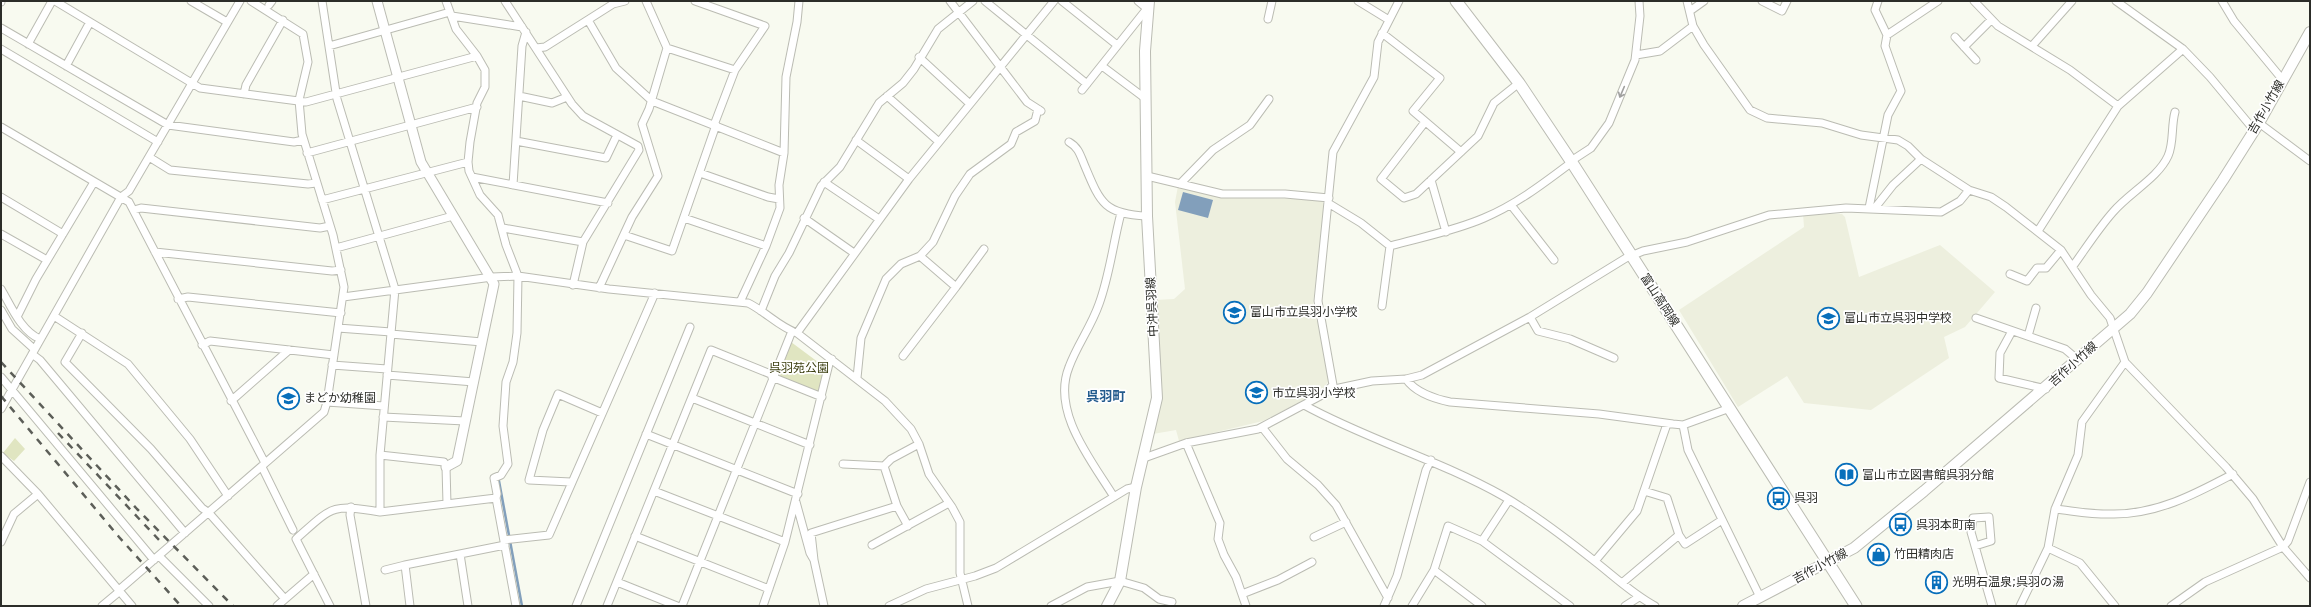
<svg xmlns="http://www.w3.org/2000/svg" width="2311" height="607" viewBox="0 0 2311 607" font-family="'DejaVu Sans','Noto Sans JP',sans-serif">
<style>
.built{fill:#edefde}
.green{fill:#e0e5c1}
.water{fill:#829fbb}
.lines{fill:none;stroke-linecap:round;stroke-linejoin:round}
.stream{stroke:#829fbb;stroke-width:2.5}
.minor-casing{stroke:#bbbcb3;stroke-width:9}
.tertiary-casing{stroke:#bbbcb3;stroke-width:11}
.secondary-casing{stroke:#bbbcb3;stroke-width:12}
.primary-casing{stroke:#bbbcb3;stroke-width:13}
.minor{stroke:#fff;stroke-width:7}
.tertiary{stroke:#fff;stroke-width:9}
.secondary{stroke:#fff;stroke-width:10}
.primary{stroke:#fff;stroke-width:11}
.rail{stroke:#5c5e58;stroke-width:2.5;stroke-dasharray:7 7;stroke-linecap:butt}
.oneway{stroke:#a0a09f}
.labels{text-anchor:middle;stroke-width:3.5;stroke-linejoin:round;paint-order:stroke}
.street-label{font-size:12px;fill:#2c2d29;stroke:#fff}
.poi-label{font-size:12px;fill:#2c2d29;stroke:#fff;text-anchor:start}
.park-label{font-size:12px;fill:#3c3f11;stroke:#fff}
.neighbourhood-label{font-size:13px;font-weight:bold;fill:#235b8d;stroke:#fff}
</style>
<rect width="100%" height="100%" fill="#f8faf0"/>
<path class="built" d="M1178 186 1222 198 1321 199 1323 201V218L1313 304 1316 320 1319 322 1328 377V382L1320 392 1263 421 1179 441 1176 430 1153 434 1155 300 1174 299 1185 289 1175 202Z
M1803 214H1842L1845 217 1859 277 1940 245 1995 292 1965 327 1944 337 1949 358 1871 410 1804 403 1787 376 1738 407 1679 310 1804 227Z"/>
<path class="green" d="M791 342 826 368 819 392 780 377 778 373Z
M15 438 25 449 14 461 3 453Z"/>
<path class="water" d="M1183 192 1213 200 1208 218 1178 210Z"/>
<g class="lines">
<path class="stream" d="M499 481 522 606"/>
<defs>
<path id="minor" d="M55 1 200 88 306 102 477 56
M191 1 227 22
M322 1 337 99 395 289 380 455V512C331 504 333 506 296 539L330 606
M446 1 456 29 477 56 485 70V87L477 103 470 142 468 162 469 171 480 195 498 215 506 245 518 276 517 333 513 362 506 382 503 426 508 464 501 475 494 478 497 494 496 498 516 606
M505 1 572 104 583 116 638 146 639 150 583 242 573 285
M695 1 765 26 735 70 714 125
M950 1 1027 102 1041 111
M985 1 1087 84
M1062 1 1117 45
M1358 1 1389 20
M1687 1 1693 26 1704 45 1750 110 1767 118 1822 123 1861 135 1898 140 1908 146 1921 159 1969 190 1991 197 2006 207 2061 250 2091 295 2110 318 2125 362 2226 467 2253 499 2283 547 2310 578
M1762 1 1782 11 1787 1
M1974 1 1998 26 2070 70 2118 106
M2116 1 2183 49 2210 77 2254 130
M2222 1 2234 21 2282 79
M1 2V1
M269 5 272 1
M1690 11 1704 1
M452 16 522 27
M1268 19 1272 1
M588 20 616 68 652 101 784 153
M1 28 168 125 294 142 303 140
M1382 33 1440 78 1413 111 1461 152
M1887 35 1938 1
M1955 37 1976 60
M28 44 52 1
M329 46 450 12
M2032 46 2072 1
M1964 47 1991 20
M536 48 545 47 613 4 625 1
M667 48 735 70
M1 49 158 142
M1636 55 1660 51 1693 26
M919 57 970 104
M66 66 90 22
M1102 66 1146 99
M1082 90 1149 6H1144L1138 1
M244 94 246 85 283 20
M519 96 552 103 567 97
M887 96 939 142
M1425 122 1381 179 1404 198 1416 194 1478 136 1494 103 1519 83
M2259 123 2310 161
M1 127 129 202 265 463
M856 140 909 179
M516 141 606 158 617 135
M1069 142C1078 147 1080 154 1084 164 1100 202 1103 214 1147 216
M307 153 477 107
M149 157 170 170 308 184 316 183
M1571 161 1591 148 1609 123 1635 60 1640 16 1639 1
M700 173 768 197 779 199
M1147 176 1222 194H1285L1329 198
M472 177 608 203
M1431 180 1446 232
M824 182 879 219
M1180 184 1213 150 1250 125 1269 99
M513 185 522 46 526 32
M1 197 63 234
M322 200 468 162
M1328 203 1361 223 1390 246
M1511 205 1554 260
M1869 208 1888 115 1901 91 1885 46 1887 35 1875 10 1878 1
M1874 209 1893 185 1921 159
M134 210 141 208 320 228 330 226
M684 218 766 246
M804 218 854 253
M503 228 583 242
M2038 231 2118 106 2183 49
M1 234 47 260
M624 235 672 251 716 125
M1390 246C1422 237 1454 231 1484 218 1517 204 1544 183 1572 162
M336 248 453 216
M155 252 332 271 341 270
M2073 266C2086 248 2098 229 2113 212 2129 193 2158 178 2168 156 2174 143 2171 126 2175 112
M2010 274 2027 281 2037 268H2046L2061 250
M956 287 984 249
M599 288 632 217 658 176 642 124 649 109 667 48 646 1
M1 289C11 306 21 331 40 339
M343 297 492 277 518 276 609 289 748 303C765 311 779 327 797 333L885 401 911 429 919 444 929 474 952 507 960 522V573L968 606
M178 299 188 297 341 313
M740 302 766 246 780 208 779 185 784 153 786 77 797 22 799 1
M1382 306 1390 246
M1 310 12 329 34 349
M761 311 775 276 789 253 821 186 840 167 879 103 903 83 914 69 938 29 973 1
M54 316 128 364 190 439 228 496
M17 317 36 279 94 182
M1530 317 1538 331 1570 339 1614 358
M1976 318 2065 349 2078 360
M338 328 391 332
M2012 331 2000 353 1999 378 2046 389
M82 333 65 362 151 449 202 508 209 513 285 599 277 606
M797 333 909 179 1054 1
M391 334 482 342
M2028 336 2036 308
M202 345 210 341 334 355
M32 354 40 360 185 533
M903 356 956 287 920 256
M332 365 387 369
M387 375 474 382
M1 377 154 560
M772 377 822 397
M857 378 861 338 886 279 901 264 920 256 933 242 955 196 970 174 1011 144 1016 132 1035 121 1038 109
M1406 379C1415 392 1435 399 1450 402L1599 414 1673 424 1683 425 1730 408
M1330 390 1372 381 1406 379 1422 375 1530 317 1626 258 1643 251 1687 242 1769 215 1846 208 1941 212 1960 201 1969 190
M692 398 810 445
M231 401 289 350
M327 402 384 406
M1304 405C1368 440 1439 460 1503 496 1536 515 1567 539 1597 563 1616 578 1634 595 1655 606
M1 409 121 197 129 191 240 1
M383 417 465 421
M1683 425 1688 450 1760 597
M1262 427 1287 459 1318 485 1336 505 1388 598
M646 434 798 494
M1186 443 1220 523 1218 539 1224 555 1236 577 1246 606
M380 455 444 462 446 467 447 504
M1 456 38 494 132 606
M1144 458 1186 443 1258 429 1324 394 1333 385 1318 301 1333 152 1374 77 1378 42 1399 1
M843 464 884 466
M262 467 293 530
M571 482 529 480 543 430 558 394 602 413
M654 491 785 542
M1644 491 1667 498 1679 535 1685 544 1722 520
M1114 497C1092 461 1051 412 1069 367 1077 345 1091 327 1099 304 1110 274 1113 243 1121 213
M796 502 810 553 814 560 824 606
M351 507 350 515 366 606
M2055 509C2074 511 2094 515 2114 514 2158 514 2195 494 2233 474
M380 512 496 498
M908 526 897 506 884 466 891 459 919 444
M635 536 769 589
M1314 537 1346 522
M504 540 549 535 655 293
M1482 541 1509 500
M1 542 14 514 38 494
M872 545 949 503
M1975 546 1991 541 1989 517 1973 518 1971 532 1992 606
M2048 548 2080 563 2115 606
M460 554 468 606
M159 556 209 606
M814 560 811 533 897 506
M1595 561 1637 511 1667 424
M385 570 405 565
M1434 570 1482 606
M617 582 677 606
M1622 583 1679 535
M119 590 324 412 327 402 344 287 333 235 302 134 299 100 308 62 303 34 251 1
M1242 594 1278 580 1312 562
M285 599 314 574
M102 606 120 591
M410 606 405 565 505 545
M576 606 690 327
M607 606 711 350 773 375
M682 606 792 331
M763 606 785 542 829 364 832 359
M889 606 926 589 975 576 996 568 1127 489 1136 487
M1051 606 1087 587 1120 581 1144 588 1159 599 1172 602
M1384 606 1397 576 1426 470 1431 460
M1412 606 1434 570 1448 526 1482 541 1570 606
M1625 606 1639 597
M2020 606 2048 548 2055 509 2078 455 2082 422 2125 362
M2171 606 2205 582 2283 547 2288 541 2310 482"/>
<path id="tertiary" d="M377 1 421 162 494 284 457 461 446 467"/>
<path id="secondary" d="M1107 606 1120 581 1136 487 1157 398 1147 216 1145 51 1149 1
M1743 606 1854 548 1924 491 2130 314 2147 293 2223 180 2259 123 2310 32"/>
<path id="primary" d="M1456 1 1519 83 1571 161 1856 606"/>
</defs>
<use href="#minor" class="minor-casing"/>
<use href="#tertiary" class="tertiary-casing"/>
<use href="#secondary" class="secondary-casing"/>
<use href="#primary" class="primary-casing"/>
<use href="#minor" class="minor"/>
<use href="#tertiary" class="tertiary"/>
<use href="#secondary" class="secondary"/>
<use href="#primary" class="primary"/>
<path class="rail" d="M1 362 137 509 233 606
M1 396 119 537 181 606
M58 433 161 542"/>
</g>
<defs><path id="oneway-shaft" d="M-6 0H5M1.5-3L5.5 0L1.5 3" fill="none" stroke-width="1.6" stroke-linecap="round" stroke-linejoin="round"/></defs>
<use class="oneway" href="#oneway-shaft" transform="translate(1622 92) rotate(113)"/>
<defs>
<symbol id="school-ring" viewBox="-11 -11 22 22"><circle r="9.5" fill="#fff" stroke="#086fbb" stroke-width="1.5"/><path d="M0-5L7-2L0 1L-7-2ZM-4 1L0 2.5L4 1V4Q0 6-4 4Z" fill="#086fbb"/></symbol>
<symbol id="library-ring" viewBox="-11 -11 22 22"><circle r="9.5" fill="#fff" stroke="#086fbb" stroke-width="1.5"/><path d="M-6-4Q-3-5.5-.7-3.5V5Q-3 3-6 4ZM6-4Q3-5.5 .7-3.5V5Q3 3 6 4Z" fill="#086fbb"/></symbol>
<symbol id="bus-ring" viewBox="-11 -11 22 22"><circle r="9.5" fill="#fff" stroke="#086fbb" stroke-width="1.5"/><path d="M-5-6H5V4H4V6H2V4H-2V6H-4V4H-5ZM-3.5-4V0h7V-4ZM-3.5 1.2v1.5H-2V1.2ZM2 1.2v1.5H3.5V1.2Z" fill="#086fbb"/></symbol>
<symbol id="shop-ring" viewBox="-11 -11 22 22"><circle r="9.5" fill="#fff" stroke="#086fbb" stroke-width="1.5"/><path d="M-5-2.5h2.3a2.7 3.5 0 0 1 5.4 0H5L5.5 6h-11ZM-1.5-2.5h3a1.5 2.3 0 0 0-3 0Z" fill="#086fbb"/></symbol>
<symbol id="building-ring" viewBox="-11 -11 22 22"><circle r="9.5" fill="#fff" stroke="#086fbb" stroke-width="1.5"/><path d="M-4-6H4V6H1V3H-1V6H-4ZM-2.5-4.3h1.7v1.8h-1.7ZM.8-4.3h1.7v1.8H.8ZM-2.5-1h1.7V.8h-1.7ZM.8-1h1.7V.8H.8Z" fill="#086fbb"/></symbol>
</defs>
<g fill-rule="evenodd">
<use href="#school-ring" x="1222" y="300" width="25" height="25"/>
<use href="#school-ring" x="1816" y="306" width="25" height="25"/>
<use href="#school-ring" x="1244" y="380" width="25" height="25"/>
<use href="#school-ring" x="276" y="386" width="25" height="25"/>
<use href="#library-ring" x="1834" y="462" width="25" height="25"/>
<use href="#bus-ring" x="1766" y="486" width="25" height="25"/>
<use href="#bus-ring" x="1888" y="512" width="25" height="25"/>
<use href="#shop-ring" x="1866" y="542" width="25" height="25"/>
<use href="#building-ring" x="1924" y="570" width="25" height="25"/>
</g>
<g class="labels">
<g class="street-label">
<text transform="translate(2266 107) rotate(-60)" y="4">吉作小竹線</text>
<text transform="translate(1660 300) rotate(57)" y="4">富山高岡線</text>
<text transform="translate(1152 307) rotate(-93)" y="4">中沖呉羽線</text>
<text transform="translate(2073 364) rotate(-42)" y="4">吉作小竹線</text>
<text transform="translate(1820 566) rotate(-28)" y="4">吉作小竹線</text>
</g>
<g class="poi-label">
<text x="1250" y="316">富山市立呉羽小学校</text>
<text x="1844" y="322">富山市立呉羽中学校</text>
<text x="1272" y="397">市立呉羽小学校</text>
<text x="304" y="402">まどか幼稚園</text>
<text x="1862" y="479">富山市立図書館呉羽分館</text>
<text x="1794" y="502">呉羽</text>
<text x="1916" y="529">呉羽本町南</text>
<text x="1894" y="558">竹田精肉店</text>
<text x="1952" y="586">光明石温泉;呉羽の湯</text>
</g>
<g class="park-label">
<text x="799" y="372">呉羽苑公園</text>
</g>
<g class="neighbourhood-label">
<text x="1106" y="401">呉羽町</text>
</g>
</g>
<rect width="2311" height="607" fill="none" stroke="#2c2d29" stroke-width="4"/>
</svg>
